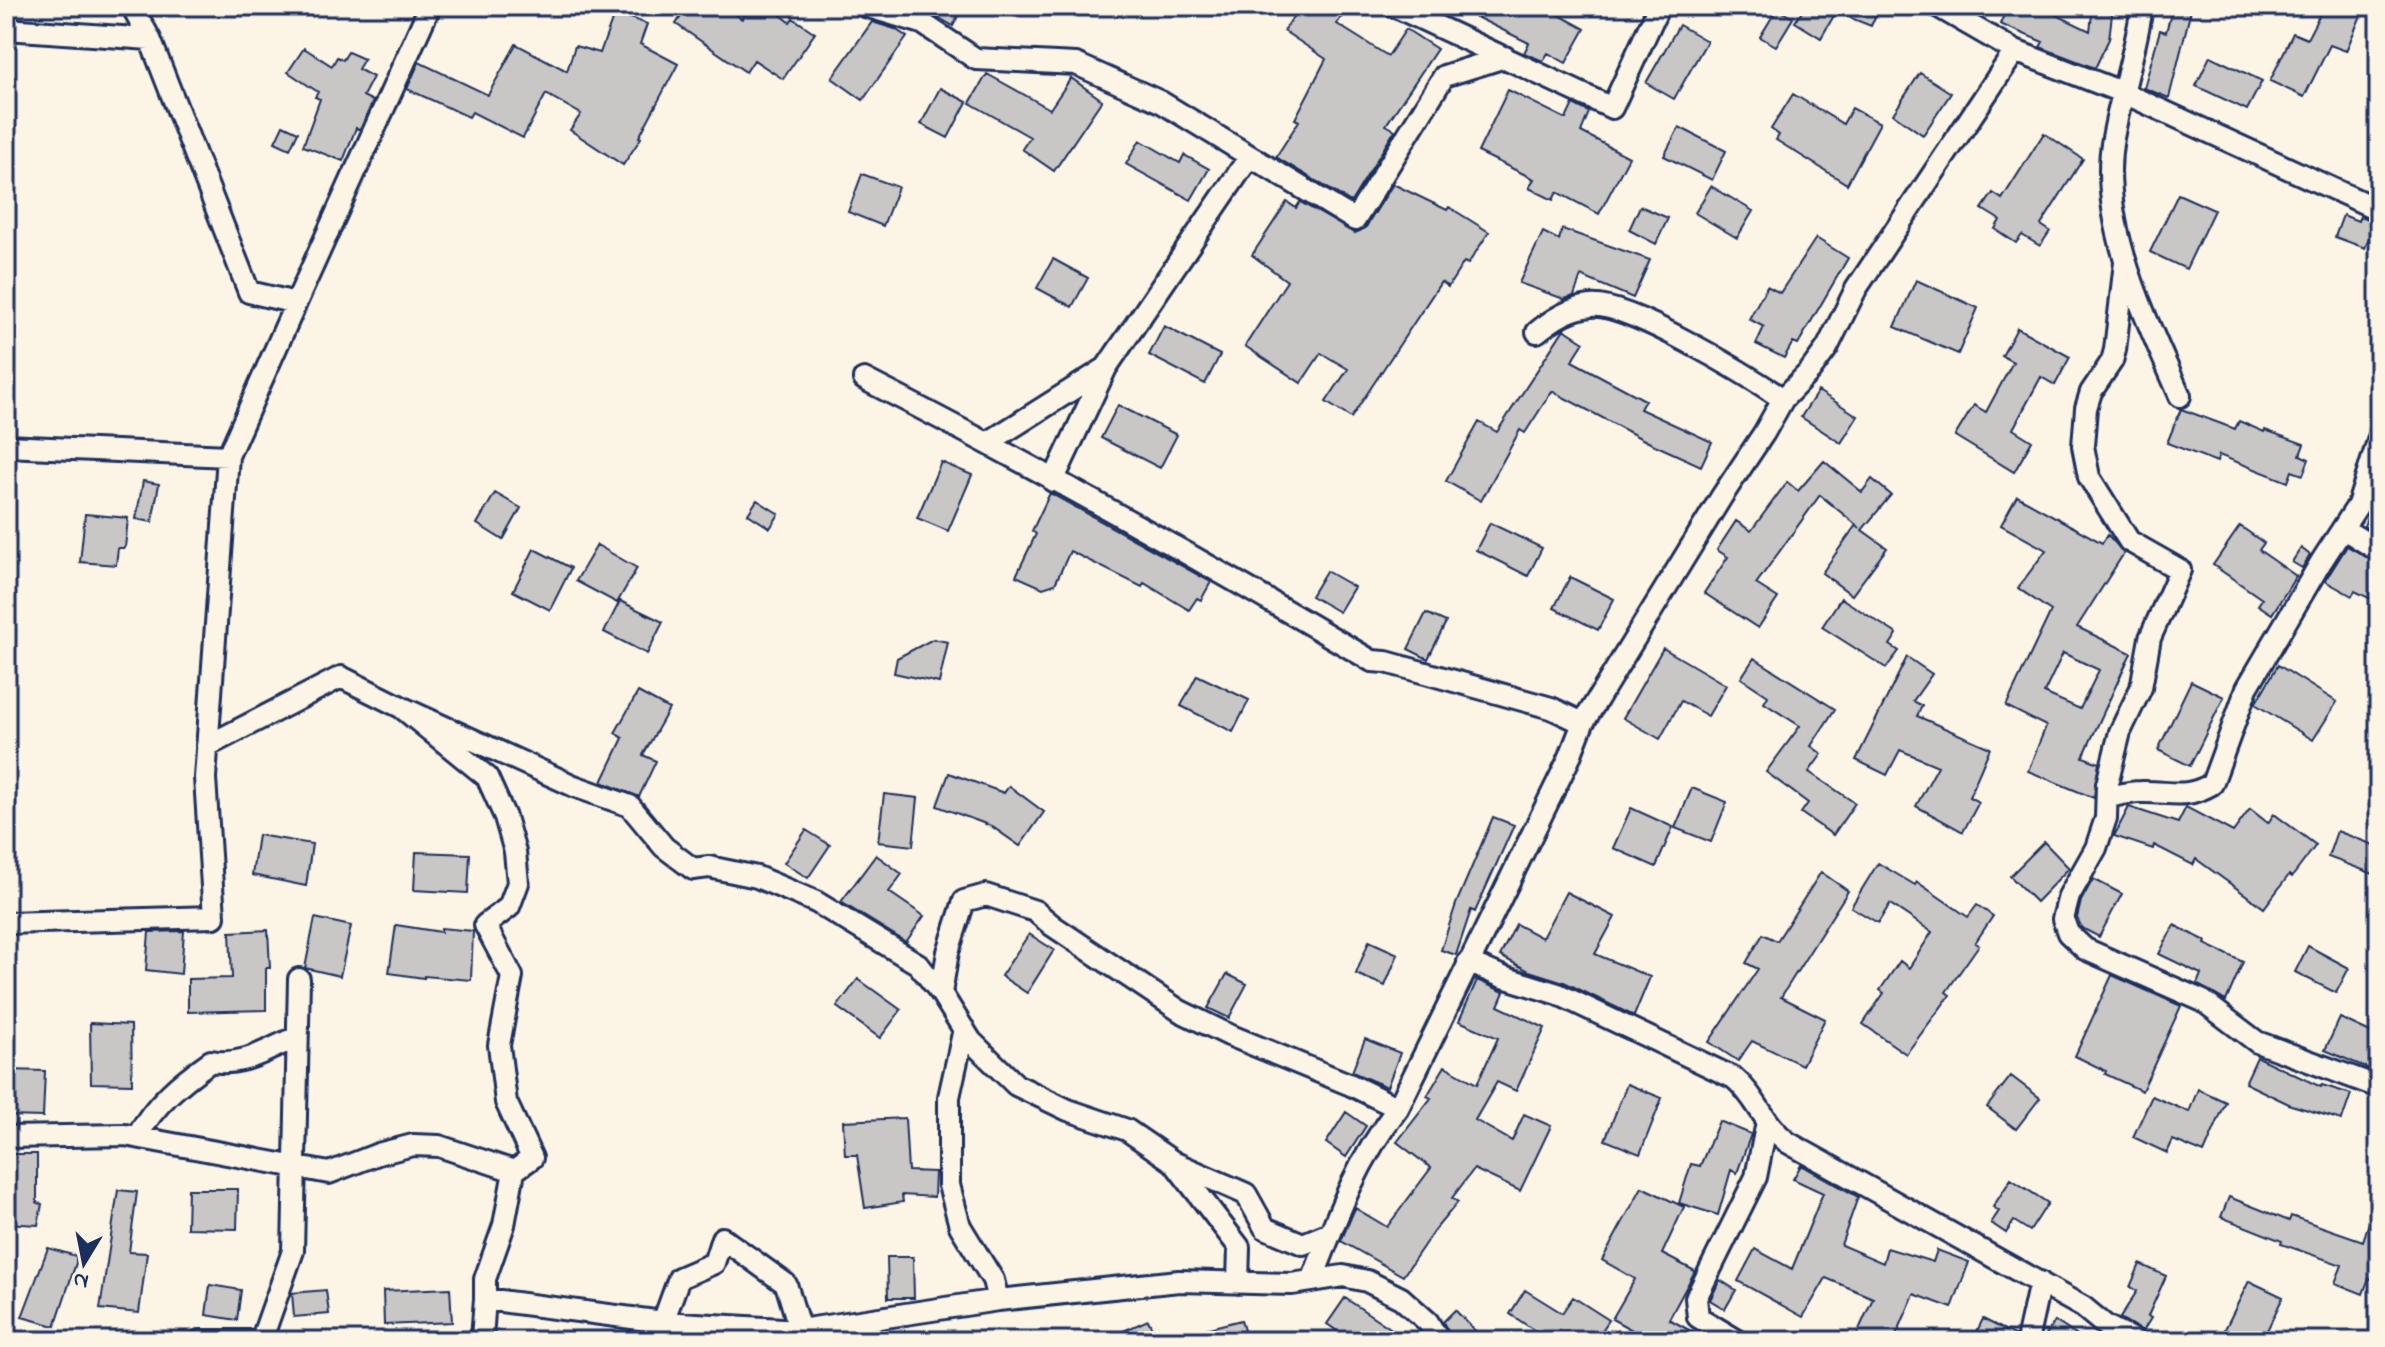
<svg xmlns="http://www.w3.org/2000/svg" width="2385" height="1347" viewBox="0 0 2385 1347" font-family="'Indie Flower',sans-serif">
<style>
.building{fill:#c8c7c6;stroke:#1b2f5e;stroke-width:2;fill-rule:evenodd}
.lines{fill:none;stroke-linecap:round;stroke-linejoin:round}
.minor-casing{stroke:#1b2f5e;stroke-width:26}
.minor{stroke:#fcf5e5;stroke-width:20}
</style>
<rect width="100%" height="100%" fill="#fcf5e5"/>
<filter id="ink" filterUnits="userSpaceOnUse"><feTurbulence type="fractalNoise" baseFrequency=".0125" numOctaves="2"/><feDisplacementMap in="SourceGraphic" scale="16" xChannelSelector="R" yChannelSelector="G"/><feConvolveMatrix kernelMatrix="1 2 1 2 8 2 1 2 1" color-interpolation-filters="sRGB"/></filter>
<g filter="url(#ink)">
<path class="building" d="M688 6H722L742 19 751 6H769L790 22 793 18 815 33 783 79 754 60 746 72 676 24Z
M912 6H963L953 26 929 12Z
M1300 6H1348L1337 24 1388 56 1406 29 1437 49 1386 125 1395 130 1351 202 1276 157 1299 121 1295 119 1326 59 1284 31Z
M1454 6H1543L1585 29 1566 63 1548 53 1543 61 1524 53 1529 43Z
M1806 6H1868L1878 10 1871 26 1836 12 1821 38 1795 22Z
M2008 6H2038L2090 31 2093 6H2113L2109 39 2095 68 2040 47 2043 42 2000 24Z
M2173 6H2192L2169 98 2144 88 2160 30 2166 32Z
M2324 6H2365L2346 51 2330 45 2304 97 2270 81 2293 33 2307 39Z
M1777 9 1793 18 1776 46 1760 37Z
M615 12 647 24 640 44 678 64 639 137 641 138 623 165 570 130 581 114 546 94 523 138 472 112 469 117 407 89 419 62 488 95 516 44 567 71 575 46 600 53Z
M872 22 895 29 907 37 863 100 832 78Z
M1679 25 1707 41 1674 99 1646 83Z
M304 48 332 66 337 57 343 60 348 52 364 59 358 69 373 77 363 96 373 101 360 130 356 128 343 161 303 146 320 99 315 97 318 92 288 72Z
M2210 56 2262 81 2247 110 2196 86Z
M1920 73 1951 93 1923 135 1893 114Z
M987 74 1050 109 1071 78 1102 100 1054 171 1022 149 1030 137 970 103Z
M940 88 967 102 948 138 921 124Z
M1508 90 1566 119 1573 104 1589 112 1581 132 1629 157 1599 214 1557 192 1553 200 1529 188 1534 179 1478 152Z
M1793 94 1843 124 1852 108 1880 123 1847 184 1776 140 1779 135 1771 129Z
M283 125 298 132 290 149 275 142Z
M1679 127 1726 151 1712 180 1664 156Z
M2044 133 2083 159 2041 225 2050 231 2040 246 2022 235 2016 243 1995 229 2000 220 1982 209 1993 193 2002 199Z
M1140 140 1180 163 1184 155 1209 169 1191 200 1126 164Z
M862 174 898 187 883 226 848 212Z
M1393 184 1447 210 1449 207 1489 232 1468 264 1464 262 1448 287 1441 282 1351 418 1326 402 1348 369 1321 353 1301 383 1245 346 1287 281 1252 255 1287 202 1296 208 1300 202 1355 233 1366 227Z
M1711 186 1753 211 1737 238 1695 213Z
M2178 194 2214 210 2186 269 2150 252Z
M1640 206 1668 218 1656 244 1629 230Z
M2343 215 2358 221 2360 216 2375 222 2365 248 2335 237Z
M1562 229 1650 260 1633 298 1581 276 1574 296 1564 299 1519 283 1543 232 1559 240Z
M1816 238 1848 258 1798 344 1793 342 1784 358 1756 344 1764 327 1749 319 1767 286 1780 293Z
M1053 259 1088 278 1072 307 1037 288Z
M1916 280 1978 308 1958 354 1895 327Z
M1164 326 1220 355 1205 384 1149 355Z
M2017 328 2070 357 2055 385 2041 377 2013 429 2032 441 2014 472 1955 436 1974 405 1986 412 2013 362 2002 356Z
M1564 329 1584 342 1572 361 1645 400 1640 409 1712 442 1701 466 1646 441 1552 391 1525 433 1520 430 1481 501 1446 481 1479 422 1497 432Z
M1818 391 1858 416 1841 443 1801 417Z
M1118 405 1177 435 1160 468 1101 438Z
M2181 409 2235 429 2239 421 2264 432 2265 430 2304 444 2300 455 2309 459 2303 475 2292 471 2288 482 2219 455 2217 462 2167 443Z
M1824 461 1862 492 1872 479 1891 495 1862 530 1887 548 1852 595 1822 573 1856 525 1860 528 1820 495 1756 584 1778 598 1758 628 1704 593 1728 557 1717 550 1736 521 1751 531 1787 482 1798 491Z
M941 462 972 475 948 531 917 518Z
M143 481 159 484 152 522 136 519Z
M2376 492H2379V536L2364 526Z
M495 493 521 508 503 540 477 524Z
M1050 493 1211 582 1201 600 1197 598 1189 610 1144 583 1142 587 1070 551 1055 584 1043 588 1016 576 1036 534 1032 531Z
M2017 496 2102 543 2108 535 2124 553 2077 627 2131 653 2083 757 2099 763 2094 798 2028 771 2046 726 2006 706 2051 611 2018 588 2046 550 2001 525ZM2063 653 2099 670 2080 709 2044 693Z
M757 500 779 514 770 528 748 514Z
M85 514 128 518 125 548H118L116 565 80 562Z
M1490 523 1542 548 1528 576 1476 550Z
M2240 526 2264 543 2259 550 2296 576 2272 614 2258 605 2262 599 2213 565Z
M597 545 637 568 617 603 576 581Z
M2347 546 2379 564V603L2355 591 2352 596 2325 581Z
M2301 548 2310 555 2302 568 2292 562Z
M534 549 571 568 550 610 513 591Z
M1326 571 1354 587 1339 612 1311 596Z
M1570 577 1614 599 1598 630 1554 608Z
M1841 598 1897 634 1890 645 1899 651 1886 668 1822 627Z
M620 601 663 622 647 654 604 632Z
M1426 613 1446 622 1428 659 1408 649Z
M933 639 948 642 939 683 894 673 897 658Z
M1663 648 1726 685 1708 716 1681 701 1660 739 1623 718Z
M1907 657 1932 674 1913 701 1922 706 1917 716 1990 748 1969 797 1979 802 1963 832 1916 806 1938 766 1900 750 1887 775 1856 760Z
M1754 658 1835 709 1811 746 1822 754 1809 772 1855 803 1833 835 1801 813 1808 803 1766 772 1800 726 1764 703 1768 696 1741 678Z
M2278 665 2337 702 2313 740 2255 704Z
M1197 675 1249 700 1233 732 1181 706Z
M2191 681 2224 697 2190 766 2158 750Z
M638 692 669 709 643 755 656 761 639 797 602 782 623 738 615 733Z
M949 773 1004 793 1009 786 1044 812 1020 846 991 826 937 806Z
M1692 788 1727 802 1711 842 1675 828Z
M884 794 918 798 913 846 878 842Z
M2129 807 2178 823 2186 807 2233 832 2250 809 2268 823 2274 814 2316 845 2292 877 2289 875 2264 908 2196 859 2193 865 2154 845 2153 849 2114 836Z
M1631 808 1673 827 1656 867 1613 848Z
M1493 817 1514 825 1475 912 1471 910 1456 955 1441 950 1456 904Z
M806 830 830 845 808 878 784 863Z
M2337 831 2379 847V876L2328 857Z
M258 835 312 844 306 886 252 875Z
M2044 842 2069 868 2036 902 2010 876Z
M416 852 470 854 468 893 414 890Z
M876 855 902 874 889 892 924 916 906 942 841 902Z
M1878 863 1915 885 1917 882 1968 917 1977 905 1993 916 1975 943 1979 945 1946 992 1950 995 1906 1054 1863 1024 1884 993 1880 990 1900 961 1909 968 1932 932 1890 904 1878 923 1851 907Z
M1821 872 1848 891 1781 997 1825 1019 1802 1065 1752 1041 1738 1061 1709 1042 1758 969 1746 963 1763 934 1777 941Z
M2093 879 2122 894 2099 937 2082 928 2077 918 2081 901Z
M1566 892 1615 917 1595 954 1650 977 1634 1016 1564 982 1529 971 1500 956 1516 924 1542 938Z
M315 918 351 926 340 976 305 968Z
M396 925 441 932V928L473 931 471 980 424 976V978L389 973Z
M2174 925 2206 941 2205 944 2243 962 2226 1001 2197 984 2201 974 2159 954Z
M268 930 270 968H266V1010L188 1012V979L232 978 230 932Z
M184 931 181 974 146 970 149 932Z
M1029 934 1054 950 1027 993 1001 976Z
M1369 941 1398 954 1385 986 1356 974Z
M2308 946 2349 968 2336 993 2295 972Z
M1227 974 1247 984 1229 1018 1208 1008Z
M2112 975 2181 1006 2142 1091 2105 1074 2106 1071 2075 1056Z
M858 979 901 1010 880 1038 837 1007Z
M1477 980 1504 992 1498 1006 1545 1028 1516 1091 1497 1082 1475 1120 1512 1141 1524 1114 1551 1126 1520 1191 1474 1169 1452 1198 1458 1202 1433 1232 1403 1276 1341 1241 1355 1208 1387 1227 1431 1168 1397 1142 1431 1098 1427 1096 1445 1066 1477 1084 1498 1038 1459 1021Z
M2340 1018 2379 1036V1073L2325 1050Z
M90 1023 131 1025 132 1084 91 1083Z
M1365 1039 1400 1053 1387 1087 1352 1072Z
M2257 1057 2321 1087 2322 1085 2351 1094 2342 1120 2291 1105 2245 1083Z
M8 1070 45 1071 43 1117 7 1116Z
M2011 1076 2040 1098 2016 1129 1987 1107Z
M1627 1084 1662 1098 1640 1154 1605 1140Z
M2198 1089 2226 1102 2204 1153 2173 1140 2167 1153 2133 1137 2152 1096 2189 1112Z
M1346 1112 1366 1126 1346 1157 1326 1143Z
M905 1118 908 1171 935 1172 934 1197 902 1195 903 1202 865 1208 857 1155H845L843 1121Z
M1719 1121 1751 1134 1737 1173 1731 1170 1718 1215 1679 1203 1691 1164 1700 1166Z
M6 1154H37V1203L42 1204 38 1225 6 1223 11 1186 6 1185Z
M1801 1165 1858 1197 1841 1245 1883 1263 1887 1248 1933 1262 1937 1250 1969 1262 1952 1308 1914 1294 1894 1341H1854L1873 1298 1826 1278 1803 1317 1738 1281 1755 1249 1792 1269 1823 1193 1793 1179Z
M2011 1179 2048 1203 2030 1231 2014 1221 2006 1233 1991 1223 1999 1211 1993 1207Z
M1642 1187 1684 1207 1662 1254 1695 1271 1669 1319 1709 1341H1652L1612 1319 1635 1279 1602 1260Z
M188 1189H238L237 1229 187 1228Z
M118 1190 137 1192 129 1252 147 1253 139 1313 100 1309Z
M2229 1197 2289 1221 2291 1216 2363 1241 2376 1201 2379 1202V1282L2369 1278 2363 1294 2335 1283 2342 1265 2281 1244 2282 1241 2221 1217Z
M48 1248 76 1256V1263L55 1326 22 1317Z
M887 1257H913L914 1298H888Z
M2140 1264 2166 1276 2148 1316 2151 1318 2143 1331 2120 1318 2137 1291 2130 1287Z
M1720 1280 1736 1290 1725 1309 1710 1300Z
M2249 1281 2283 1297 2262 1341H2219Z
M210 1285 241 1290 237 1320 206 1315Z
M450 1288 452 1322 384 1325 383 1291Z
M326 1290 329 1314 294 1317 292 1293Z
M1525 1290 1562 1313 1573 1297 1609 1320 1595 1341H1550L1510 1314Z
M1345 1298 1393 1330 1386 1341H1352L1327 1324Z
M1455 1310 1485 1341H1455L1451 1337 1443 1322Z
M1983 1319 2015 1335 2014 1341H1972Z
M1148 1320 1158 1341H1101Z
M1241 1320 1247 1341H1182L1181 1335Z
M2055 1321 2085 1341H2042Z"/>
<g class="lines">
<defs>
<path id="minor" d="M865 6 922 23 976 59 1076 64 1161 102 1355 220 1444 76 1505 57
M1394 6 1612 108 1659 6
M1937 6 2015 51 2124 93 2379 210
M2142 6C2136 51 2121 93 2113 138 2097 222 2148 322 2180 396
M6 29 150 39 132 6
M150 39 249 292 296 303 430 6
M2125 262 2115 350 2112 361 2091 392 2086 408 2083 446 2089 477 2129 541 2180 570 2150 638 2141 688 2120 732 2107 784 2106 818 2096 848 2069 896 2063 919 2068 933 2085 949 2203 1001 2257 1042 2379 1087
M1537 332C1553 319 1570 308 1591 306 1628 302 1749 376 1783 399
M864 379C1037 467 1205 562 1372 661L1386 662 1551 708 1583 723
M989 442 1106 368
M6 446 228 456 296 303
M1053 481 1106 368 1250 156
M2344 529 2379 551
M207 746 341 677 401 707
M2108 797C2118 795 2130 792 2141 792 2169 791 2185 800 2212 784L2247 688 2321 562 2358 505 2379 438
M6 923 214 917 205 778 228 456
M1468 962 1503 977 1558 994 1734 1078C1756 1096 1763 1123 1787 1142L2083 1307 2106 1326 2135 1341
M964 1029 949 1097V1185L960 1226 993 1280 998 1300
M6 1137 125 1135 329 1173 378 1154 413 1145 439 1146 514 1171
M137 1137C154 1104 181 1082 211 1061 244 1067 268 1049 297 1037
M1175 1164 1239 1247 1238 1283
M1330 1233 1303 1244 1265 1228 1246 1194 1175 1163 1127 1130 1068 1110 1016 1085 971 1041 941 993 948 952 964 901 986 895 1035 911 1053 926 1180 1011 1229 1035 1351 1085 1398 1108
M1312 1281C1336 1218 1356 1162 1398 1108L1569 759 1583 723 1722 496 1764 433 1783 399 1810 371 1827 348 1856 289 2015 51
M485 1299V1279L504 1225 514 1171 532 1158 506 1102 499 1045 512 976 485 925 509 907 518 883 515 852 505 817 487 777 401 707 574 786 630 806 664 847 693 869 709 867 757 877 816 902 918 964 941 993
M663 1322 679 1278 714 1263 722 1238 786 1284 800 1330
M200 1341H261
M261 1341 293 1251 299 979
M475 1341 482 1338 485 1299 663 1322 800 1330 998 1300 1179 1281 1292 1284 1343 1276 1367 1281 1401 1298 1428 1322 1439 1341
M1738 1341 1698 1317 1696 1298 1756 1177 1767 1122
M2027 1341 2040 1282"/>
</defs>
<use href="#minor" class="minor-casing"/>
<use href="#minor" class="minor"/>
</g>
</g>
<rect width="2385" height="1347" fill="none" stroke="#fcf5e5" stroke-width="32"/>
<rect x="16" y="16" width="2353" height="1315" fill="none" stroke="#1b2f5e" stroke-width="3" filter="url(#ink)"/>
<g transform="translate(84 1263) rotate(190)" stroke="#fcf5e5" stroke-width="6" paint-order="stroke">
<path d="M0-6L14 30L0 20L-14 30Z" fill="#1b2f5e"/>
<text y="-12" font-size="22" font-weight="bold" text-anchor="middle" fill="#1b2f5e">N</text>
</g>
</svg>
